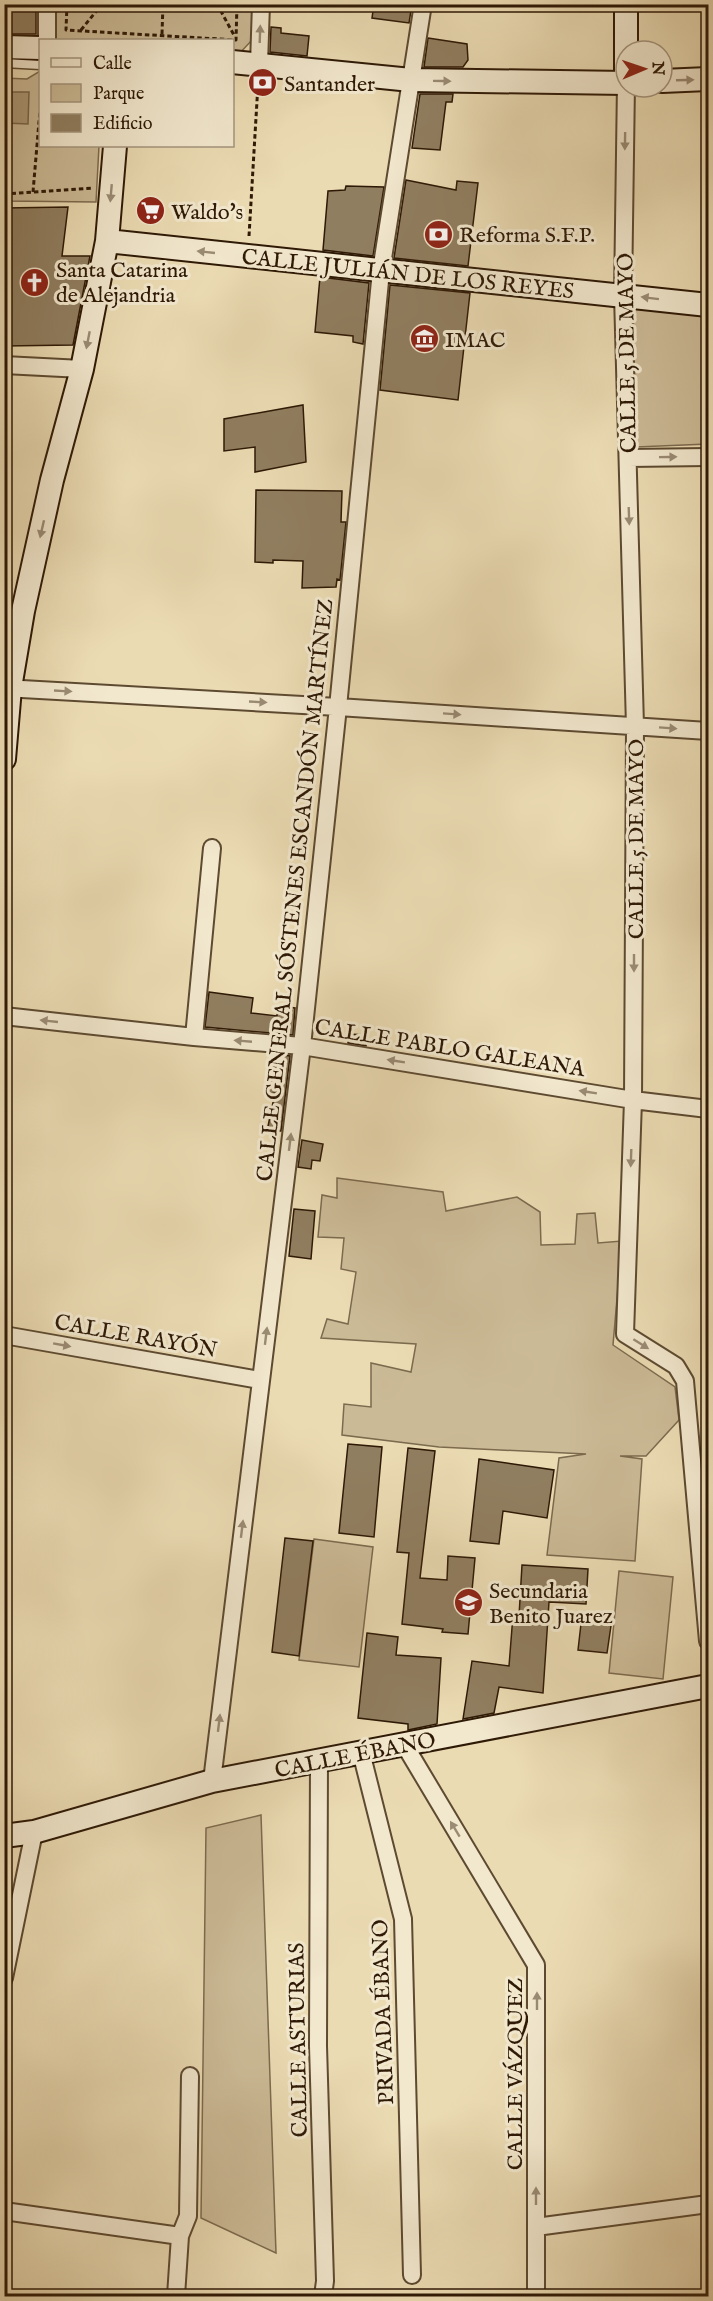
<svg xmlns="http://www.w3.org/2000/svg" width="713" height="2301" viewBox="0 0 713 2301" font-family="'IM FELL English',serif">
<style>
.green{fill:#cbba96;stroke:#7c6a4e;stroke-width:1.5}
.water{fill:#ab9978;stroke:#79664a;stroke-width:1.5}
.building{fill:#907e60;stroke:#2e1906;stroke-width:1.5}
.lines{fill:none;stroke-linecap:round;stroke-linejoin:round}
.lane-casing{stroke:#5d4a31;stroke-width:11}
.street-casing{stroke:#5d4a31;stroke-width:20}
.secondary-casing{stroke:#2e1906;stroke-width:26}
.path{stroke:#2e1906;stroke-width:3;stroke-dasharray:4.5 3;stroke-linecap:butt}
.lane{stroke:#f2e8ce;stroke-width:8}
.street{stroke:#f2e8ce;stroke-width:16}
.secondary{stroke:#f2e8ce;stroke-width:22}
.oneway{fill:#9a8b74}
.labels{text-anchor:middle;stroke-width:6;stroke-linejoin:round;paint-order:stroke}
.poi-label{font-size:22px;fill:#2e1906;stroke:#f2e8ce;text-anchor:start}
.street-label{font-size:22px;fill:#2e1906;stroke:#f2e8ce}
</style>
<rect width="100%" height="100%" fill="#ebdbb3"/>
<filter id="stains"><feTurbulence type="fractalNoise" baseFrequency=".00333" numOctaves="4"/><feColorMatrix values="0 0 0 0 .2 0 0 0 0 .09 0 0 0 0 .02 0 0 0 .5 -.17"/></filter>
<radialGradient id="worn" r=".72"><stop offset=".6" stop-color="#630" stop-opacity="0"/><stop offset="1" stop-color="#630" stop-opacity=".3"/></radialGradient>
<path class="green" d="M55 5H254L253 39 238 55H233L232 40H55Z
M40 71V146H99L96 202 5 201 4 78 27 79Z
M633 304 708 312V444L636 447Z
M337 1178 443 1192 446 1211 517 1197 540 1212 541 1245 575 1244 577 1214 595 1213 598 1243 622 1241 613 1345 675 1387 679 1420 646 1456H620L642 1459 635 1561 547 1555 559 1458 586 1454 439 1447 342 1435 344 1404 371 1407V1363L411 1372 416 1344 321 1338 327 1319 348 1324 356 1272 341 1269 344 1238 318 1237 322 1195 337 1198Z
M314 1539 373 1547 359 1667 299 1660Z
M619 1571 673 1577 663 1679 609 1673Z
M261 1815 276 2253 201 2218 206 1828Z"/>
<path class="water" d="M5 92H29L28 124 5 123Z"/>
<path class="building" d="M4 4H36V34H4Z
M374 4H412L409 23 372 18Z
M271 27 281 28V33L309 36 307 56 270 52Z
M428 38 467 44 468 60 463 67H424Z
M420 94H453L452 102H446L440 150 412 148Z
M406 180 456 190 457 181 478 183 468 266 394 258Z
M346 186 384 187 373 256 323 250 328 191 345 190Z
M68 207 62 256H90L73 345 4 346V208Z
M320 277 369 283 363 344 353 342V336L315 332Z
M390 285 470 293 458 400 380 390Z
M303 405 306 462 255 472V447L224 451V419Z
M256 490 342 491 341 522H346L340 580 337 579 336 587 302 588 303 561 273 560V563L255 562Z
M209 992 253 998 251 1013 277 1016 278 1006 295 1008 293 1035 205 1027Z
M348 1034 367 1035 366 1046 348 1043Z
M275 1054 290 1056 281 1131H267L275 1093 265 1095 272 1077Z
M302 1140 323 1144 320 1161 312 1160 311 1169 298 1167Z
M294 1209 315 1211 311 1259 289 1256Z
M348 1444 382 1447 374 1537 339 1533Z
M408 1448 435 1451 420 1578 447 1580 448 1556 475 1558 468 1634 442 1632 443 1629 402 1624 409 1553 397 1552Z
M479 1459 554 1470 547 1518 503 1511 499 1544 470 1541Z
M285 1538 313 1541 299 1656 272 1652Z
M522 1565 588 1569 586 1604 549 1602 543 1693 499 1687 494 1713 463 1719 472 1661 509 1666 513 1615 519 1616Z
M582 1615 612 1619 607 1653 578 1650Z
M367 1633 398 1637 396 1655 441 1658 437 1724 408 1730V1724L358 1718Z"/>
<g class="lines">
<defs>
<path id="lane" d="M4 63 40 65"/>
<path id="street" d="M47 4V40
M259 64 261 4
M626 83 623 295 635 726 633 1100 625 1334 676 1366 685 1381 708 1641
M4 365 82 369
M628 458 708 457
M4 688 338 707 708 731
M4 1016 194 1037 302 1046 633 1100 708 1109
M194 1037 212 848
M4 1335 260 1380
M404 1744 536 1965V2296
M361 1752 403 1919 412 2275
M319 1760 318 2046 325 2281 323 2296
M212 1781 302 1046 338 707 381 271 423 4
M4 1978 34 1832
M4 2211 180 2236
M536 2227 708 2204
M176 2296 180 2236 188 2216 190 2076"/>
<path id="secondary" d="M4 47 40 48
M232 62 411 80 626 83
M662 81 708 79
M626 83V4
M107 241 708 305
M4 759 10 688 23 611 52 480 82 369 107 241 115 146
M4 1836 34 1832 212 1781 708 1686"/>
</defs>
<use href="#lane" class="lane-casing"/>
<use href="#street" class="street-casing"/>
<use href="#secondary" class="secondary-casing"/>
<path class="path" d="M67 4 66 30 236 40 237 4
M217 4 235 37
M81 30 102 4
M162 34 163 4
M33 192 40 110
M4 194 93 188
M249 236 258 84"/>
<use href="#lane" class="lane"/>
<use href="#street" class="street"/>
<use href="#secondary" class="secondary"/>
</g>
<defs><path id="oneway-solid" d="M-6-.8H1V-3.2L6.5 0L1 3.2V.8H-6Z" transform="scale(1.5)"/></defs>
<g class="oneway">
<use href="#oneway-solid" transform="translate(260 34) rotate(-88)"/>
<use href="#oneway-solid" transform="translate(685 80) rotate(-2)"/>
<use href="#oneway-solid" transform="translate(442 81) rotate(1)"/>
<use href="#oneway-solid" transform="translate(625 141) rotate(91)"/>
<use href="#oneway-solid" transform="translate(111 193) rotate(95)"/>
<use href="#oneway-solid" transform="translate(206 252) rotate(-174)"/>
<use href="#oneway-solid" transform="translate(650 298) rotate(-173)"/>
<use href="#oneway-solid" transform="translate(88 340) rotate(101)"/>
<use href="#oneway-solid" transform="translate(668 457) rotate(-1)"/>
<use href="#oneway-solid" transform="translate(629 516) rotate(88)"/>
<use href="#oneway-solid" transform="translate(42 529) rotate(103)"/>
<use href="#oneway-solid" transform="translate(63 691) rotate(3)"/>
<use href="#oneway-solid" transform="translate(258 702) rotate(3)"/>
<use href="#oneway-solid" transform="translate(452 714) rotate(4)"/>
<use href="#oneway-solid" transform="translate(668 728) rotate(4)"/>
<use href="#oneway-solid" transform="translate(634 963) rotate(90)"/>
<use href="#oneway-solid" transform="translate(49 1021) rotate(-174)"/>
<use href="#oneway-solid" transform="translate(243 1041) rotate(-175)"/>
<use href="#oneway-solid" transform="translate(396 1061) rotate(-171)"/>
<use href="#oneway-solid" transform="translate(588 1092) rotate(-171)"/>
<use href="#oneway-solid" transform="translate(290 1142) rotate(-83)"/>
<use href="#oneway-solid" transform="translate(631 1158) rotate(92)"/>
<use href="#oneway-solid" transform="translate(266 1336) rotate(-83)"/>
<use href="#oneway-solid" transform="translate(641 1344) rotate(32)"/>
<use href="#oneway-solid" transform="translate(62 1345) rotate(10)"/>
<use href="#oneway-solid" transform="translate(242 1529) rotate(-83)"/>
<use href="#oneway-solid" transform="translate(219 1723) rotate(-83)"/>
<use href="#oneway-solid" transform="translate(455 1829) rotate(-121)"/>
<use href="#oneway-solid" transform="translate(537 2001) rotate(-90)"/>
<use href="#oneway-solid" transform="translate(536 2196) rotate(-90)"/>
</g>
<defs>
<symbol id="bank-disc" viewBox="-11 -11 22 22"><circle r="9.5" fill="#8f2418" stroke="#f2e8ce"/><path d="M-6-4H6V4H-6ZM0-2.3a2.3 2.3 0 1 0 0 4.6a2.3 2.3 0 1 0 0-4.6Z" fill="#fff"/></symbol>
<symbol id="supermarket-disc" viewBox="-11 -11 22 22"><circle r="9.5" fill="#8f2418" stroke="#f2e8ce"/><path d="M-6-5.5h2.5l.6 2H6L4.5 2H-2.5L-4.4-4H-6ZM-1.5 3.2a1.3 1.3 0 1 0 .1 0ZM3 3.2a1.3 1.3 0 1 0 .1 0Z" fill="#fff"/></symbol>
<symbol id="church-disc" viewBox="-11 -11 22 22"><circle r="9.5" fill="#8f2418" stroke="#f2e8ce"/><path d="M-1.2-6h2.4v3.5h3.3v2.4h-3.3V6h-2.4V-.1h-3.3v-2.4h3.3Z" fill="#fff"/></symbol>
<symbol id="museum-disc" viewBox="-11 -11 22 22"><circle r="9.5" fill="#8f2418" stroke="#f2e8ce"/><path d="M0-6L6-3V-2H-6V-3ZM-5-1h2V3h-2ZM-1-1h2V3h-2ZM3-1h2V3H3ZM-6 4H6V6H-6Z" fill="#fff"/></symbol>
<symbol id="school-disc" viewBox="-11 -11 22 22"><circle r="9.5" fill="#8f2418" stroke="#f2e8ce"/><path d="M0-5L7-2L0 1L-7-2ZM-4 1L0 2.5L4 1V4Q0 6-4 4Z" fill="#fff"/></symbol>
</defs>
<g fill-rule="evenodd">
<use href="#bank-disc" x="246" y="66" width="33" height="33"/>
<use href="#supermarket-disc" x="134" y="194" width="33" height="33"/>
<use href="#bank-disc" x="422" y="218" width="33" height="33"/>
<use href="#church-disc" x="18" y="266" width="33" height="33"/>
<use href="#museum-disc" x="408" y="322" width="33" height="33"/>
<use href="#school-disc" x="452" y="1586" width="33" height="33"/>
</g>
<g class="labels">
<g class="poi-label">
<text x="284" y="91">Santander</text>
<text x="171" y="219">Waldo's</text>
<text x="459" y="242">Reforma S.F.P.</text>
<text x="56" y="277">Santa Catarina<tspan x="56" dy="25">de Alejandria</tspan></text>
<text x="445" y="347">IMAC</text>
<text x="489" y="1598">Secundaria<tspan x="489" dy="25">Benito Juarez</tspan></text>
</g>
<g class="street-label">
<text transform="translate(408 273) rotate(6)" y="8">CALLE JULIÁN DE LOS REYES</text>
<text transform="translate(626 353) rotate(-91)" y="8">CALLE 5 DE MAYO</text>
<text transform="translate(635 839) rotate(-90)" y="8">CALLE 5 DE MAYO</text>
<text transform="translate(294 890) rotate(-84)" y="8">CALLE GENERAL SÓSTENES ESCANDÓN MARTÍNEZ</text>
<text transform="translate(450 1047) rotate(9)" y="8">CALLE PABLO GALEANA</text>
<text transform="translate(136 1335) rotate(10)" y="8">CALLE RAYÓN</text>
<text transform="translate(355 1754) rotate(-11)" y="8">CALLE ÉBANO</text>
<text transform="translate(382 2012) rotate(-92)" y="8">PRIVADA ÉBANO</text>
<text transform="translate(297 2040) rotate(-91)" y="8">CALLE ASTURIAS</text>
<text transform="translate(514 2074) rotate(-90)" y="8">CALLE VÁZQUEZ</text>
</g>
</g>
<rect width="713" height="2301" fill="none" stroke="#ebdbb3" stroke-width="24"/>
<rect x="6" y="6" width="701" height="2289" fill="none" stroke="#2e1906" stroke-width="3"/>
<rect x="12" y="12" width="689" height="2277" fill="none" stroke="#2e1906" stroke-width="1.5"/>
<rect x="39" y="39" width="195" height="108" fill="#f2e8ce" stroke="#a4957e" stroke-width="1.5"/>
<rect x="51" y="58" width="30" height="9" fill="#f2e8ce" stroke="#a4957e" stroke-width="1.5"/>
<text x="93" y="69" font-size="18" fill="#2e1906">Calle</text>
<rect x="51" y="84" width="30" height="18" fill="#cbba96" stroke="#a4957e" stroke-width="1.5"/>
<text x="93" y="99" font-size="18" fill="#2e1906">Parque</text>
<rect x="51" y="114" width="30" height="18" fill="#907e60" stroke="#a4957e" stroke-width="1.5"/>
<text x="93" y="129" font-size="18" fill="#2e1906">Edificio</text>
<g transform="translate(644 69) rotate(88)"><circle r="28" fill="#f2e8ce" stroke="#a4957e" stroke-width="1.5"/>
<path d="M0-4.5L10 22L0 15L-10 22Z" fill="#8f2418"/>
<text y="-9" font-size="16" font-weight="bold" text-anchor="middle" fill="#2e1906">N</text>
</g>
<rect width="100%" height="100%" filter="url(#stains)"/>
<rect width="100%" height="100%" fill="url(#worn)"/>
</svg>
